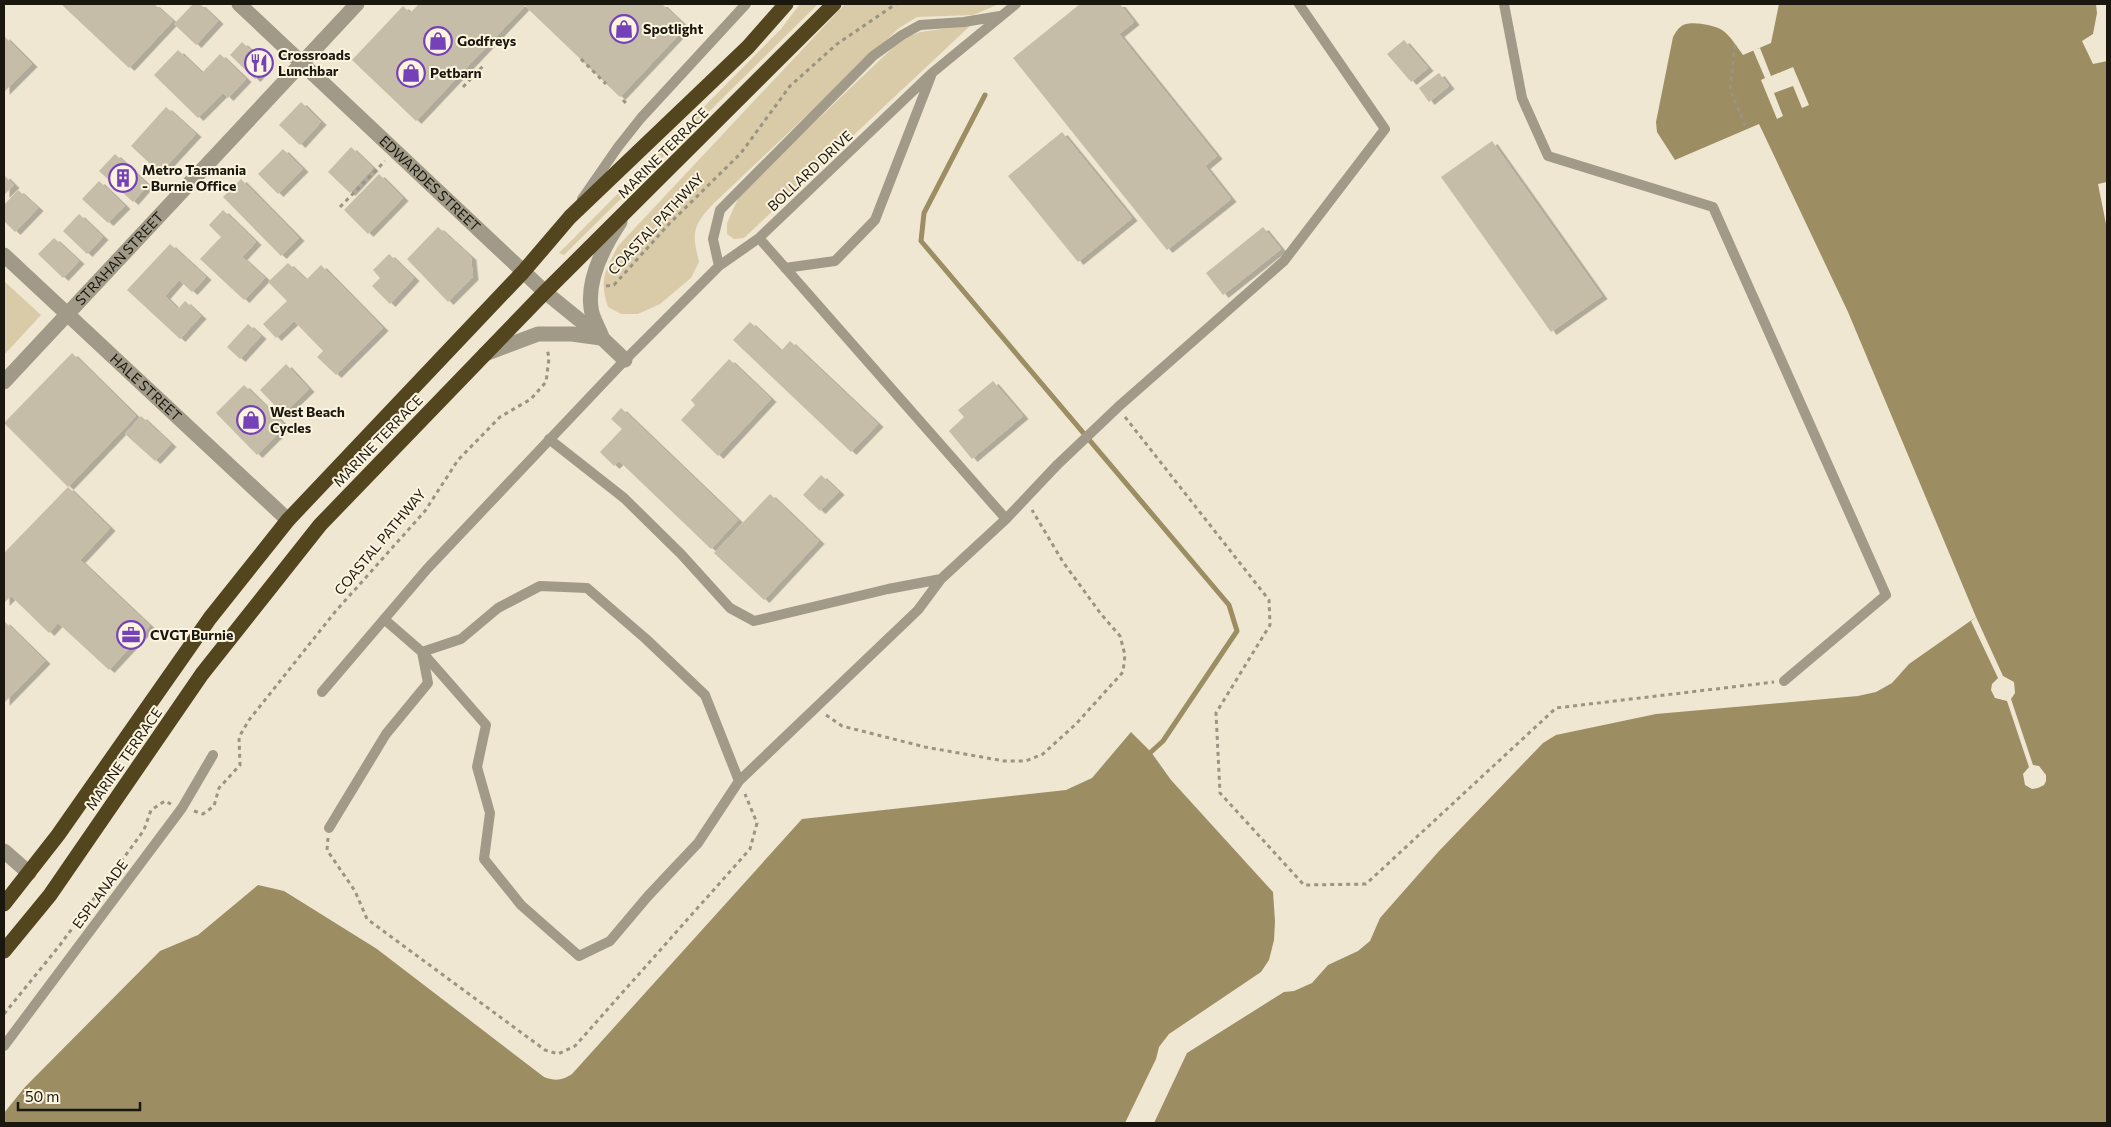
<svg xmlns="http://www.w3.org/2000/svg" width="2111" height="1127" viewBox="0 0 2111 1127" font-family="Commissioner,sans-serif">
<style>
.green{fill:#d9cba7}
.water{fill:#9c8d63}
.pier{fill:#efe7d1}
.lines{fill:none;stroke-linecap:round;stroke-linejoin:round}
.stream{stroke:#9c8d63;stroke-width:5}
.building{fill:#c5bda8;filter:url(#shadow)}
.path{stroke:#9a9484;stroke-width:3;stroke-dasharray:4 4;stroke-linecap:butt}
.lane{stroke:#a19a88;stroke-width:10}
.street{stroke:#a19a88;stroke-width:15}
.highway{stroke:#53451d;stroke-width:15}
.labels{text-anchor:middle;stroke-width:4;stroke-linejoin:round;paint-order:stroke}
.poi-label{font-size:14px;font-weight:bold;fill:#1a170f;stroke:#fcf4de;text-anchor:start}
.street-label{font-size:14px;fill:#1a170f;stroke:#fcf4de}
</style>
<defs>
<filter id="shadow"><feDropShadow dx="5.5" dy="3" stdDeviation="0" flood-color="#0004"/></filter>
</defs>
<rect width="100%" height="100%" fill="#efe7d1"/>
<path class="green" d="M800 4H818L564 255 559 253 781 29Z
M845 4H999L973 15 917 17 899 28 712 205C692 227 692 233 699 262L691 278 660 304 638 314H621L608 307C599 280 605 270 618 246Z
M971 25 744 238 734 239 727 234V223L741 192 902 39 920 32Z
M4 281 41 315 4 355Z"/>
<path class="water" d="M1779 4H2096L2097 13 2093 34 2082 41 2093 64 2107 61V1123H1154L1187 1053 1284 992 1294 991 1312 983 1328 965 1358 951 1370 941 1380 918 1439 851 1543 743 1556 735 1656 714 1858 696 1876 692 1892 683 1909 664 1976 617 1848 312 1759 124 1675 160 1657 132 1656 122 1673 37C1676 32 1678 28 1683 25 1693 21 1713 25 1722 30 1730 35 1737 47 1743 55L1771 43Z
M1131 732 1151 752 1171 780 1273 892 1275 921 1274 940 1269 960 1261 972 1169 1034 1159 1047 1156 1059 1125 1123H4V1113L25 1087 160 951 198 935 258 885 284 891 377 949 544 1077C555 1081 562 1081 572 1074L802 819 1066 790 1092 778Z"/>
<path class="pier" d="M1760 48 1771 76 1793 67 1809 105 1802 108 1793 86 1774 93 1783 116 1777 119 1761 80 1765 78 1753 50Z
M2107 182V229L2098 184Z
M1976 617 2003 676 2014 682 2015 693 2011 699 2033 765 2039 766 2046 775V781L2044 785 2038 788 2032 789 2025 785 2023 774 2029 767 2007 701 1995 698 1991 690 1992 684 1998 678 1971 621Z"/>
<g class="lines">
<path class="stream" d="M985 95 924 213 921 241 1229 605 1237 631 1163 741 1151 752"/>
</g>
<path class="building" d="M61 4H154L173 21 129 68Z
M193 4H200L218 21 196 45 174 24Z
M419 4H662L686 27 620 97 525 6 416 121 352 60 403 6 410 13Z
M1080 4H1120L1134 22 1119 34 1217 156 1205 166 1231 199 1167 250 1013 58Z
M4 36 32 64 4 92Z
M1404 40 1428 68 1411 82 1387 54Z
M242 42 267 66 255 79 230 55Z
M178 50 202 73 220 54 246 79 228 98 223 93 198 118 154 75Z
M1439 73 1449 86 1429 102 1419 88Z
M301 102 321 122 300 145 279 125Z
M166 107 196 134 160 173 131 146Z
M1062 132 1132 218 1078 262 1008 176Z
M1492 141 1602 296 1551 332 1441 177Z
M351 147 373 168 350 193 328 172Z
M283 149 303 169 278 194 258 174Z
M115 154 148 185 133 202 99 171Z
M379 174 403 198 368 234 344 210Z
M4 175 14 185 4 195Z
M241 179 299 238 281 256 223 197Z
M99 181 125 206 108 223 82 199Z
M18 190 38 208 15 232 4 221V205Z
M223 210 256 242 242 257 265 278 244 300 200 259 221 237 209 225Z
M79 214 103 237 87 254 63 231Z
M438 227 471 257 473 277 448 302 407 259Z
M1263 227 1281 249 1223 295 1206 273Z
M54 238 79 261 63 278 38 254Z
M170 244 206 277 192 292 179 280 165 296 178 309 185 301 201 316 180 339 127 290Z
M389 254 414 278 390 304 372 286 380 278 373 270Z
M288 263 306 280 321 265 383 328 336 375 317 357 323 351 294 321 276 338 263 324 287 301 268 282Z
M750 322 781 351 790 341 878 424 851 452 733 340Z
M248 324 261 336 240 359 227 347Z
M72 353 136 416 68 487 4 423Z
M729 359 771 399 718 456 681 420 695 405 691 400Z
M286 364 309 389 283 414 260 390Z
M993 381 1023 416 972 459 949 431 964 417 958 410Z
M244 385 286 426 257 455 216 413Z
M621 408 738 520 711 549 619 461 614 466 600 452 622 429 611 419Z
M141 416 171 444 155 461 125 434Z
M821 475 839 492 820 511 803 495Z
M68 487 110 528 80 560 150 626 109 670 58 623 49 633 11 596 4 603V551L5 552Z
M770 494 819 541 764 600 714 553Z
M4 621 45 661 4 703Z"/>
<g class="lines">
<path class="path" d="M690 30 694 34
M1735 45 1730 90 1747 129
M581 59 606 84
M463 87 485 64
M623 100 627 104
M340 207 385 161
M606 286 614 285 669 224 741 153 790 86 837 44 896 4
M1125 417 1269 600 1270 625 1216 713 1220 793 1304 885 1366 884 1556 708 1774 682
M826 715 842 726 925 747 1004 761H1026L1043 754 1076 724 1123 672 1125 655 1120 636 1101 614 1063 562 1032 510
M194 811 203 814 214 806 219 788 240 765 239 737 249 720 335 612 425 511 458 460 500 417 531 399 546 382 549 358 547 348
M328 838 327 850 355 891 367 919 545 1050 558 1054 575 1046 750 849 757 823 745 794
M4 1014 60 945 144 830 151 810 165 801 171 804"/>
<path class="lane" d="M1504 4 1522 98 1548 156 1713 207 1886 595 1784 681
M582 199 618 147 641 118 746 4
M759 238 1006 519
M719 266 713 239 720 210 873 56 902 35 920 25 964 22 1000 16
M785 268 835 261 875 220 931 76
M549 439 624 498 681 554 730 608 754 621 888 589 941 579 1006 519 1058 464 1118 407 1284 261 1385 129 1299 4
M322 692 427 569 625 360 719 266 759 238 932 73 1016 4
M739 781 705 695 646 639 587 588 540 586 498 608 461 639 422 652 486 725 477 767 490 813 484 859 521 905 579 956 610 941 648 896 698 843 739 781 918 610 941 579
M329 828 386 734 428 683 422 652 384 619
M4 1046 182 808 213 755"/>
<g class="street">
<path id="s1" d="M239 4 545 292 603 339 625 360"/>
<path id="s2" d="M4 255 288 520"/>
<path d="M602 337C599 328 592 318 591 308 587 278 604 246 620 222"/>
<path d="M485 354 538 334H572L601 338"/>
<path id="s3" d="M4 382 357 4"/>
<path d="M4 851 29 873"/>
</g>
<path class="highway" d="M4 904 58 835 210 618 288 520 523 272 570 217 748 47 786 4
M4 951 50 895 202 674 320 525 545 292 834 4"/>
</g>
<defs>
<symbol id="shop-ring" viewBox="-11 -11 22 22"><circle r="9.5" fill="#fcf4de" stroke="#7541b8" stroke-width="1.5"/><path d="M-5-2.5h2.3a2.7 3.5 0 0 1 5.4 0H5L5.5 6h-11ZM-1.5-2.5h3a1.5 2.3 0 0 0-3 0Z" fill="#7541b8"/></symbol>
<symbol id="restaurant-ring" viewBox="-11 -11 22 22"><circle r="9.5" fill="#fcf4de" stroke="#7541b8" stroke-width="1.5"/><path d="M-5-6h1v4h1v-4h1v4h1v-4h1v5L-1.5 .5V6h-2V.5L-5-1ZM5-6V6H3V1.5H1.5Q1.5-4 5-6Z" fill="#7541b8"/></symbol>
<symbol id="building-ring" viewBox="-11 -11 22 22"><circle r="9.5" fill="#fcf4de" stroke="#7541b8" stroke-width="1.5"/><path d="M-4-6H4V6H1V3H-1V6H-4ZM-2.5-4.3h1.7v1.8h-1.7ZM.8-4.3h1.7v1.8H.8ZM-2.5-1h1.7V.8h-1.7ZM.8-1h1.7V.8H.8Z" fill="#7541b8"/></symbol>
<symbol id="office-ring" viewBox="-11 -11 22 22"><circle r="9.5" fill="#fcf4de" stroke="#7541b8" stroke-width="1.5"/><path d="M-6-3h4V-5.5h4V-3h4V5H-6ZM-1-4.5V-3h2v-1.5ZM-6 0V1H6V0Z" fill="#7541b8"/></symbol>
</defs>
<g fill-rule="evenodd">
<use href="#shop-ring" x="608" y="13" width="32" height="32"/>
<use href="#shop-ring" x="422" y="25" width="32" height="32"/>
<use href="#restaurant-ring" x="243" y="47" width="32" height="32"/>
<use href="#shop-ring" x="395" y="57" width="32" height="32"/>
<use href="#building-ring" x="107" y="162" width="32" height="32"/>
<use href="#shop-ring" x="235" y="404" width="32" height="32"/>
<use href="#office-ring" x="115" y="619" width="32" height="32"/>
</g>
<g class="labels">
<g class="poi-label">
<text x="643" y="34">Spotlight</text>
<text x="457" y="46">Godfreys</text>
<text x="278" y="60">Crossroads<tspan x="278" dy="16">Lunchbar</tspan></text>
<text x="430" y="78">Petbarn</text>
<text x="142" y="175">Metro Tasmania<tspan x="142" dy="16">- Burnie Office</tspan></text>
<text x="270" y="417">West Beach<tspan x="270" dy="16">Cycles</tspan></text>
<text x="150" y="640">CVGT Burnie</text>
</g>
<g class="street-label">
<text transform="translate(663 153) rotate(-45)" y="5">MARINE TERRACE</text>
<text transform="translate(810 171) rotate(-43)" y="5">BOLLARD DRIVE</text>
<text dy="5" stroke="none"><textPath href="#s1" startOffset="262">EDWARDES STREET</textPath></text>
<text transform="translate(656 224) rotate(-47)" y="5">COASTAL PATHWAY</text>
<text dy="5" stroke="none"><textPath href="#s3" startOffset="169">STRAHAN STREET</textPath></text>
<text dy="5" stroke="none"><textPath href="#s2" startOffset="194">HALE STREET</textPath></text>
<text transform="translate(378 441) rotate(-46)" y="5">MARINE TERRACE</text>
<text transform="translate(380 542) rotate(-50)" y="5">COASTAL PATHWAY</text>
<text transform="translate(124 759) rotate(-55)" y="5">MARINE TERRACE</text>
<text transform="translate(100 894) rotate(-53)" y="5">ESPLANADE</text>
</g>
</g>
<rect width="2111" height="1127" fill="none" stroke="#1a170f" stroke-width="10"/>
<path d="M18 1102v8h122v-8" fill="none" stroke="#1a170f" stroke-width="2.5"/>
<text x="25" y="1102" font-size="15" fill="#1a170f" stroke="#fcf4de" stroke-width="4" paint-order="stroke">50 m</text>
</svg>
